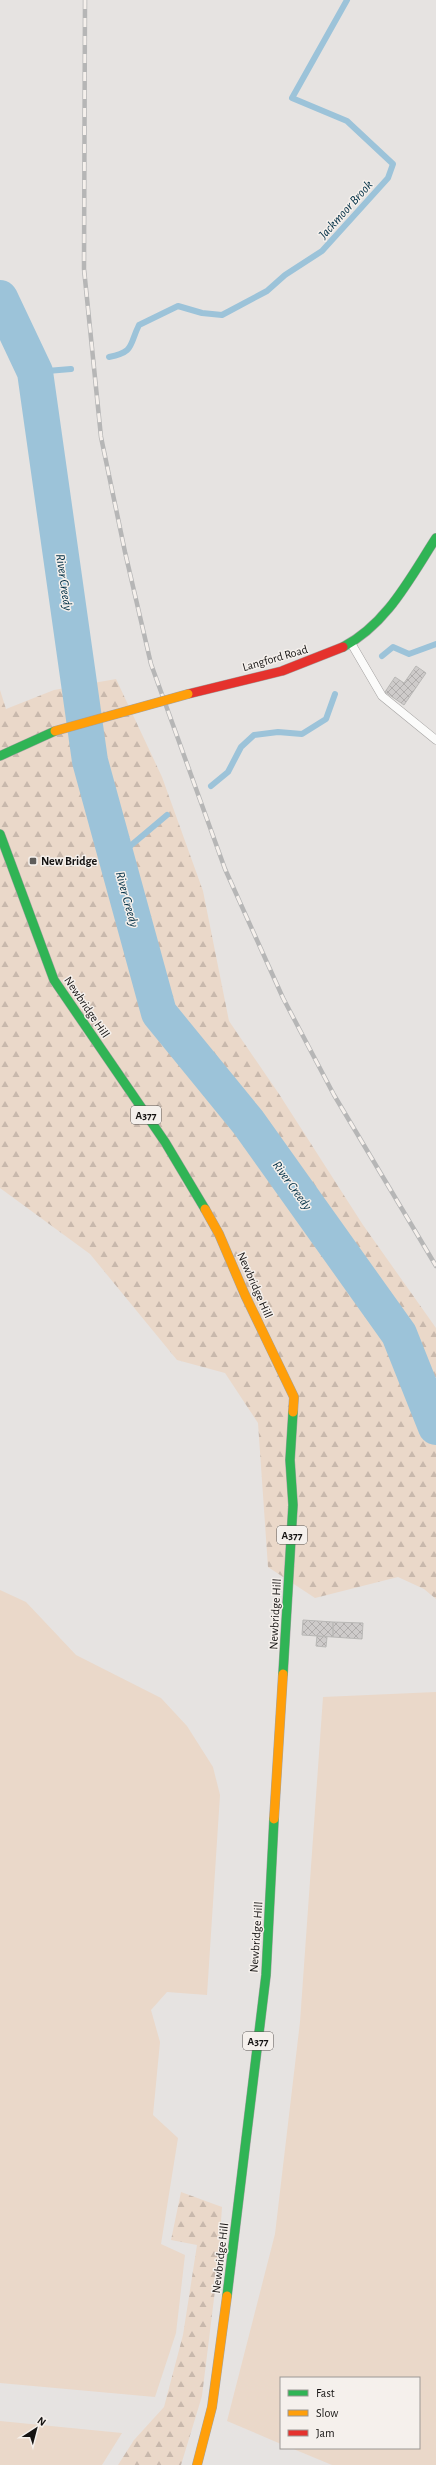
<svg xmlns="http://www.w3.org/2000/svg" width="436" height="2465" viewBox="0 0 436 2465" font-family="'Alegreya Sans',sans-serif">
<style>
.green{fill:#ead8c9}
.forest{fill:url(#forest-firs)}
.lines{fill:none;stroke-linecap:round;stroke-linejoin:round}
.stream{stroke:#9cc3d9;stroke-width:6}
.river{stroke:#9cc3d9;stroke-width:36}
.building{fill:url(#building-cross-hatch);stroke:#b9b8b6}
.lane-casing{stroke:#a4a2a1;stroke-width:9}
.fast-casing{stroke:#a4a2a1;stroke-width:10}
.slow-casing{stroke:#a4a2a1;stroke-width:10}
.jam-casing{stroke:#a4a2a1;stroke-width:10}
.lane{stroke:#fbfbfa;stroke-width:8}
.fast{stroke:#30b455;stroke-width:9}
.slow{stroke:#ff9f0a;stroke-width:9}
.jam{stroke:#e5322d;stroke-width:9}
.rail-casing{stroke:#b6b6b6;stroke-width:4.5}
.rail{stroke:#f5f0ec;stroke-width:3;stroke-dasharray:9;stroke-linecap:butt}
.slow-bridge-casing{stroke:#a4a2a1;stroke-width:10;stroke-linecap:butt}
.slow-bridge{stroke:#ff9f0a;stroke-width:9}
.poi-dot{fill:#5e5c5a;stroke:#f5f0ec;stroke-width:1.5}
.labels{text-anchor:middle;stroke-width:3;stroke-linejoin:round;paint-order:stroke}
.shield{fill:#f5f0ec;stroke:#585553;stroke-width:1}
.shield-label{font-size:11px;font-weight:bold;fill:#151312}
.street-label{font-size:12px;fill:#151312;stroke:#f5f0ec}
.poi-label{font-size:12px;font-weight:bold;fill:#151312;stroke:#f5f0ec;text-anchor:start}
.water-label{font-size:13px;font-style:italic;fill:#002f45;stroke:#f5f0ec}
</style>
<defs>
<pattern id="forest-firs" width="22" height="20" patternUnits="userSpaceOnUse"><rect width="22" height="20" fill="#ead8c9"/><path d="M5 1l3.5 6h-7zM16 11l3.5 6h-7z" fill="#c8b8ac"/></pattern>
<pattern id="building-cross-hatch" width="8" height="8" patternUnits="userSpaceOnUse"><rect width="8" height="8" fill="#cecbca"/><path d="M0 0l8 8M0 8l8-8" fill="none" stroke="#b0adac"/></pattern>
</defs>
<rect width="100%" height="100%" fill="#e6e3e1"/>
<path class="green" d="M0 1590 26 1602 76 1655 161 1698 187 1726 213 1767 220 1795 207 1995 167 1992 151 2010 160 2042 153 2115 178 2138 161 2244 185 2255 176 2333 155 2397 0 2383Z
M436 1692V2465H332L291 2448H419V2378H281V2444L227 2421 275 2234 300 2022 323 1697Z
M0 2421 122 2433 102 2465H0Z"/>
<path class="forest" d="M116 679 162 777 203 891 229 1021 279 1094 363 1225 436 1328V1599L424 1589 398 1577 315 1598 268 1567 258 1423 225 1373 177 1360 90 1254 0 1188V690L6 709 54 690Z
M181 2192 222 2207 218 2266 202 2396 181 2465H118L134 2440 164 2407 183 2335 197 2245 171 2240Z"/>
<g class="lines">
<path class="stream" d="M109 357C135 352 129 345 139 325L178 306 202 313 222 315 267 291 285 275 322 251 388 178 393 164 347 121 292 98 347 0
M35 372 71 369
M382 656 393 647 409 654 436 644
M211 786 228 772 241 747 254 735 278 732 302 734 326 719 335 694
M116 858 167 815"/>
<path class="river" d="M0 298 35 372 90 761 159 1013 248 1122 399 1334 436 1427"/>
</g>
<path class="building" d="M416 666 426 673 404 705 385 692 395 677 404 683Z
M303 1620 333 1622V1637L302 1635Z
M333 1622 363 1623 362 1639 333 1637Z
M317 1636 327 1637 326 1647 316 1646Z"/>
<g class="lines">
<defs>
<path id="lane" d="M351 643 382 696 436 740"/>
<path id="fast" d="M343 647C387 624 410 578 436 538
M0 756 55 731
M0 834 54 980 165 1142 205 1209
M283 1674 293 1505 290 1460 293 1412
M227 2296 266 1975 274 1819"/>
<path id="slow" d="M205 1209 219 1234 245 1295 294 1397 293 1412
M274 1819 283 1674
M197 2465 212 2407 227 2296"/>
<path id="jam" d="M188 694 282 671 343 647"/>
</defs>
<use href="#lane" class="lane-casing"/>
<use href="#fast" class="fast-casing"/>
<use href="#slow" class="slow-casing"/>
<use href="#jam" class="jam-casing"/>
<use href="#lane" class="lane"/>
<use href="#fast" class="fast"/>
<use href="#slow" class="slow"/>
<use href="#jam" class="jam"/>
<defs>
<path id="rail" d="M85 0 84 269 101 437 125 552 151 664 225 869 283 998 334 1095 436 1266"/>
</defs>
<use href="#rail" class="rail-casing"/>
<use href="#rail" class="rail"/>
<defs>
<path id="slow-bridge" d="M55 731 188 694"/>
</defs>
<use href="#slow-bridge" class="slow-bridge-casing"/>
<use href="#slow-bridge" class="slow-bridge"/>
</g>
<rect class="poi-dot" x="29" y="857" width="8" height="8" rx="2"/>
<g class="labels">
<g class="shield">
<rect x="131" y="1106" width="30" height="18" rx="3"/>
<rect x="277" y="1526" width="30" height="18" rx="3"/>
<rect x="243" y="2032" width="30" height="18" rx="3"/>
</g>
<g class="shield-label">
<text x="146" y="1119">A377</text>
<text x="292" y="1539">A377</text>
<text x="258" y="2045">A377</text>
</g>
<g class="street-label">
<text transform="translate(275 658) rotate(-16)" y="4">Langford Road</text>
<text transform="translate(87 1007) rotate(56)" y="4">Newbridge Hill</text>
<text transform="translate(255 1285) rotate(66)" y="4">Newbridge Hill</text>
<text transform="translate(275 1614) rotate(-87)" y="4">Newbridge Hill</text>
<text transform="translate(256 1937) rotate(-86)" y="4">Newbridge Hill</text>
<text transform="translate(220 2258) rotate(-83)" y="4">Newbridge Hill</text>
</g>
<g class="poi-label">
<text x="41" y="865">New Bridge</text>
</g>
<g class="water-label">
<text transform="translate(345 209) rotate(-48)" y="5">Jackmoor Brook</text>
<text transform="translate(65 582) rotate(82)" y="5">River Creedy</text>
<text transform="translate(128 899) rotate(75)" y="5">River Creedy</text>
<text transform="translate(293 1185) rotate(54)" y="5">River Creedy</text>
</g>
</g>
<rect x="280" y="2377" width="140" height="72" fill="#f5f0ec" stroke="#9b9895"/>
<rect x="288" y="2390" width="20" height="6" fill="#30b455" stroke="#9b9895"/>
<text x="316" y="2397" font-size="12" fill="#151312">Fast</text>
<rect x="288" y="2410" width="20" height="6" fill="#ff9f0a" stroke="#9b9895"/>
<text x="316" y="2417" font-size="12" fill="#151312">Slow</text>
<rect x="288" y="2430" width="20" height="6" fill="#e5322d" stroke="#9b9895"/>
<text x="316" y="2437" font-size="12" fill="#151312">Jam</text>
<g transform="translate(36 2429) rotate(36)" stroke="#f5f0ec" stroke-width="3" paint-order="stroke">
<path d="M0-3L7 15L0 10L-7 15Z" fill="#151312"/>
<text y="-6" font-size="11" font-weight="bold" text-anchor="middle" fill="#151312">N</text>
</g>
</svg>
